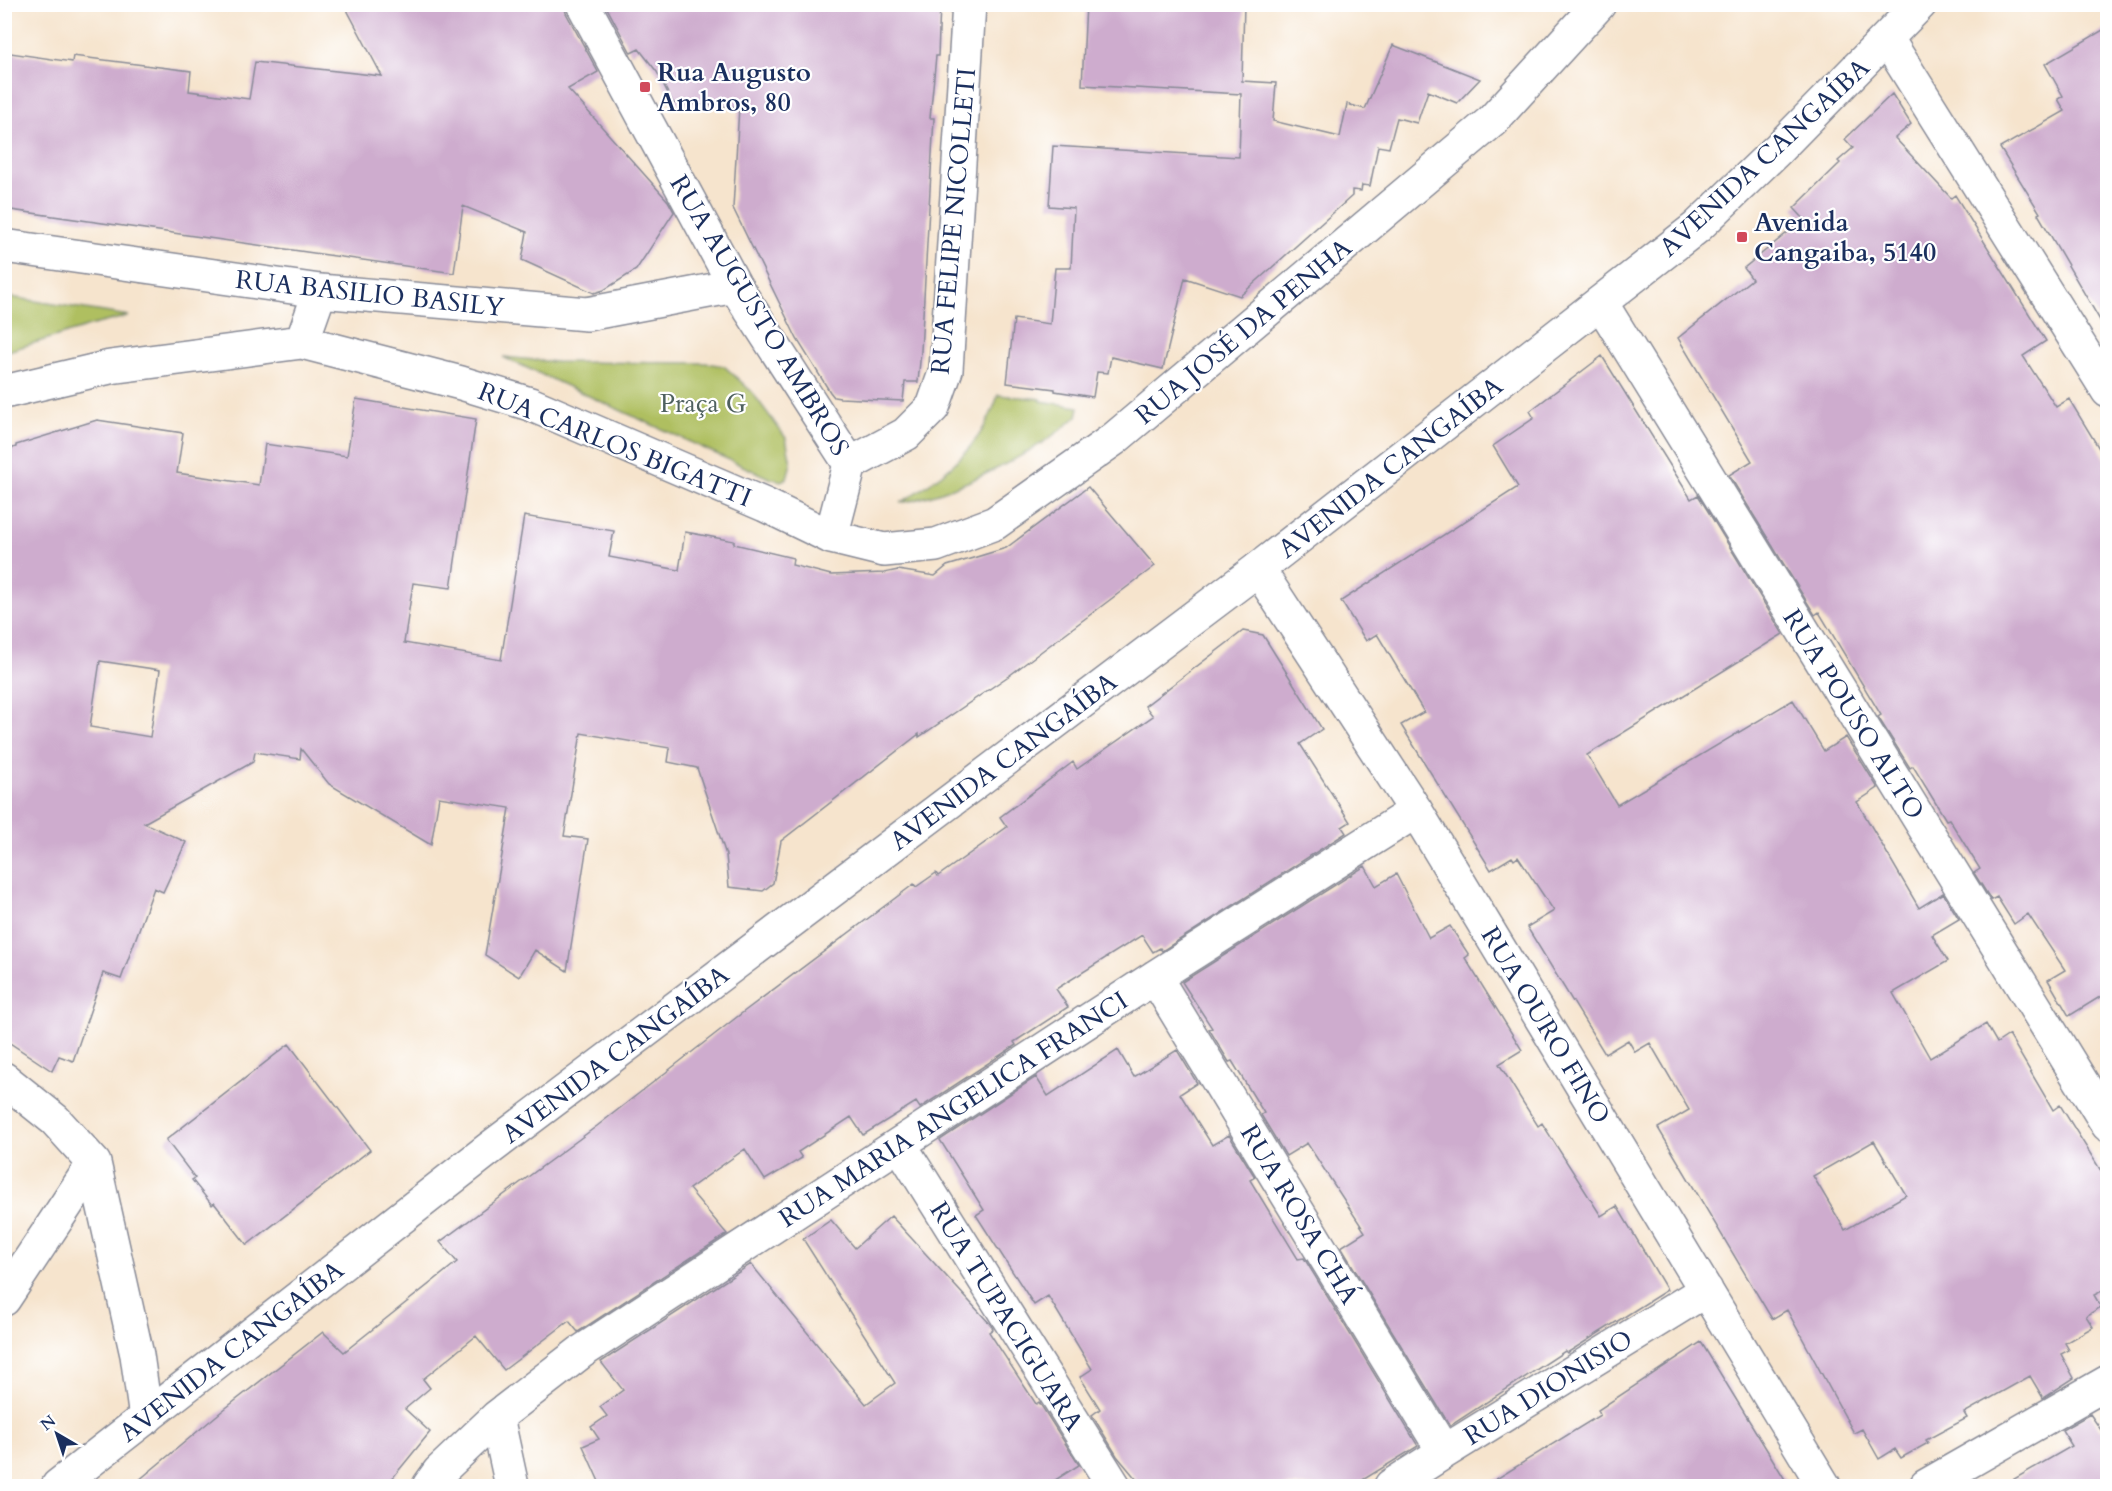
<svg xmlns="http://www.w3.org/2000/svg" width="2112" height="1491" viewBox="0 0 2112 1491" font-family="Cardo,serif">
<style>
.green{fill:#afbf61;stroke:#657760;stroke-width:1.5}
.building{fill:#ceacce;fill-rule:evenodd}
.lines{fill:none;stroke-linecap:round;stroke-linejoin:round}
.minor-casing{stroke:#888a96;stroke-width:36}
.major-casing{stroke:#888a96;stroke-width:36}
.minor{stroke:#fff;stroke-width:33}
.major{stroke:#fff;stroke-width:33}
.poi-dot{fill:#d1495b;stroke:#fff;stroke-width:2}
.labels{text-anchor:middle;stroke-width:4.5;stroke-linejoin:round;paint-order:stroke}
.poi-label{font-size:26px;font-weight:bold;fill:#1b2f5e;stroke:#fff;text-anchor:start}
.street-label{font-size:26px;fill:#1b2f5e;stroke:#fff}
.park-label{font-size:26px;fill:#4f615f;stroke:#fff}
</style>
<rect width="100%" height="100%" fill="#fff"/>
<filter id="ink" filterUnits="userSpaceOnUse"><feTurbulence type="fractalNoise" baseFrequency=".0167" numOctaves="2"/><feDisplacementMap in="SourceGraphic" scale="12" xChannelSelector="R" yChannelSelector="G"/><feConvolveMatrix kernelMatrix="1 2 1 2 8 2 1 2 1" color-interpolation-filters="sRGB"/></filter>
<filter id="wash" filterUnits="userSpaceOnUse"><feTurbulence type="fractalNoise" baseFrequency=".008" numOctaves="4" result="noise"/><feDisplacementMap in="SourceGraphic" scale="24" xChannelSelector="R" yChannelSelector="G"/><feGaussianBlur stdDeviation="1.35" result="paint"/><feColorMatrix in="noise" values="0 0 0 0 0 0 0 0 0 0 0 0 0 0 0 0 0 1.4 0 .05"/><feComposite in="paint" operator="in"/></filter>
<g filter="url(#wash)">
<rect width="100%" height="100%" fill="#f6e4cd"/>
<path class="green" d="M4 296 129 316 93 325 5 352Z
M503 357 556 362 706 363 724 366 752 392 786 438 791 463 787 478 781 481 769 478Z
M998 395 1041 399V401L1079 407 1077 416C1036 454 955 493 900 503 944 476 983 446 998 395Z"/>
<g id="blocks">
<path class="building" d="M344 4H564L566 13 598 72 568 89 668 201 674 212 636 270 604 290 594 293 522 260 527 232 463 206 454 273 4 209V127L10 84 4 82V52L72 62 73 56 191 71 189 91 249 99 255 62 382 76Z
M605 4H940L938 56H936L930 118H934L921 351 918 382H905L903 401 840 398 834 397 830 392 797 339 733 208 739 107 673 103 657 72 639 49 631 53Z
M1086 4H1244L1242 81 1276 83 1273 121 1340 137 1347 104 1365 109 1393 45 1480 79 1457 103 1428 91 1417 123 1397 118 1389 148 1378 146 1370 186 1362 185 1361 191 1352 190V196L1240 296 1185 278 1163 369 1111 357 1108 373 1097 372 1093 397 1055 391V389L1007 383 1014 319 1050 324 1055 268H1071L1074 208 1049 206 1053 146 1239 157 1241 94 1082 85Z
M2108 27V334L2038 214 2040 213 2000 148 2065 111 2058 99 2063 96 2045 64Z
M1892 94 1911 124 1895 138 1951 198 1955 195 2046 341 2023 356 2056 407 2069 399 2108 463V992L2069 1016 2048 980 2065 970 2028 914 2014 924 1997 897 1991 900 1974 873 1980 869 1949 819 1946 820 1913 766 1910 768 1878 717 1881 715 1819 612 1815 615 1729 475 1752 461 1678 338 1752 279 1744 268 1804 219 1794 208 1840 163 1838 161 1853 148 1845 139Z
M1602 356 1691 499 1698 495 1783 634 1587 755 1617 805 1793 700 1824 751 1846 737 1878 788 1857 802 1919 908 1943 893 1959 919 1932 935 1948 961 1893 993 1930 1058 1986 1024 1997 1043 2009 1035 2053 1110 2060 1105 2108 1182V1288L2094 1295 2101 1307 2086 1316 2093 1327 2065 1343 2069 1350 2061 1354 2074 1378 2043 1398 2030 1376 1964 1413 1967 1418 1926 1440 1928 1443 1901 1458 1895 1449 1879 1459 1862 1429 1854 1433 1787 1310 1772 1319 1658 1128 1689 1110 1650 1043 1635 1052 1628 1040 1605 1054 1527 927 1554 911 1518 857 1514 860 1512 857 1491 870 1401 725 1424 712 1377 634 1366 641 1341 601 1518 487 1493 446 1534 418 1530 411ZM1874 1141 1906 1195 1845 1230 1813 1176Z
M356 399 476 419 451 588 413 583 404 643 501 660 524 516 614 531 609 557 679 570 685 532 734 541V544L793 558 792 565 831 575 884 573 898 570 935 576 947 566 1006 548 1088 487 1155 566 1010 675 919 737V734L781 841 773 883 763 891 729 887 726 855 697 768 668 762 670 748 581 733 564 836 588 839 567 971 535 950 519 977 485 955 510 808 439 797 431 845 329 784 301 749 300 759 255 752 253 762 144 823 186 842 163 892 154 888 121 979 103 973 73 1061 59 1056 52 1071 4 1039V451L16 447V445L97 420 183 433 177 473 259 485 265 444 347 456ZM100 661 160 670 150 737 90 727Z
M1243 631 1263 635 1322 729 1300 744 1350 822 1342 827 1346 833 1162 951 1160 948 1153 952 1142 935 1056 989 1068 1007 1014 1042 1016 1045 920 1108 916 1102 863 1135 851 1117 798 1152 802 1158 765 1180 745 1149 689 1189 727 1234 578 1332 569 1321 504 1370 476 1336 423 1379 430 1388 405 1409 430 1432 386 1486H132L222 1411 323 1332 344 1352 378 1325 457 1262 440 1242 597 1126 746 1010 914 884 916 887 936 873 938 876 1007 827 1000 817 1073 762 1077 769 1153 716 1145 706Z
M1365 866 1376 886 1396 874 1429 938 1450 926 1469 955 1465 958 1522 1050 1499 1064 1538 1126 1542 1123 1601 1216 1617 1206 1667 1290 1567 1353 1565 1351 1450 1426 1341 1247 1365 1232 1307 1143 1286 1156 1261 1115 1264 1113 1232 1061 1229 1062 1209 1029 1212 1028 1182 982Z
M289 1044 370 1150 247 1245 214 1203 212 1205 192 1180 195 1178 166 1140Z
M1118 1050 1134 1077 1177 1050 1197 1083 1180 1094 1212 1145 1229 1135 1255 1177 1250 1180 1298 1259 1304 1258 1418 1446 1353 1486H1142L1117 1456 1092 1415 1100 1409 1080 1377 1092 1369 1048 1296 1034 1305 976 1215 984 1210 940 1140 1036 1077 1048 1096Z
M891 1216 991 1325 993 1329 989 1332 1036 1404 1039 1402 1079 1465 1046 1486H601L583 1446 599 1439 591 1427 607 1416 600 1407 623 1390 601 1362 751 1264 866 1404 895 1383 803 1239 831 1220 855 1248Z
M1701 1342 1789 1486H1485L1600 1415 1598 1410Z
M2090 1414 2101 1430 2108 1426V1486H2002L2072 1446 2062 1430Z"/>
</g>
</g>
<g filter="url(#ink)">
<use href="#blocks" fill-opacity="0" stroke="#888a96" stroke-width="1.5"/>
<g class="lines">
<defs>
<path id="minor" d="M583 4 735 286 850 464 831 537
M1887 39 2108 391
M4 246 320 291 587 314 735 286
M1601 303 2108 1125
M302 342 320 291
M4 392 110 367 302 342 461 383 530 404 765 505 831 537 884 550 936 545 995 523 1114 439 1492 121 1599 4
M850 464 906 434 933 407 946 370 969 4
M1258 569 1416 811 1824 1486
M1155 977 1444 1452
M4 1079 55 1120 94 1163 137 1355 146 1418
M900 1145 1114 1486
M4 1299 94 1163
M497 1417 512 1486
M429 1486 439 1472 497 1417 581 1352 1155 977 1416 811
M1391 1486 1444 1452 1706 1290
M1926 1486 2108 1382"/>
<path id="major" d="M58 1486 489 1149 1258 569 1697 227 1778 149 1920 4"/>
</defs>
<use href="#minor" class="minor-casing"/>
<use href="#major" class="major-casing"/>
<use href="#minor" class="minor"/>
<use href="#major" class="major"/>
</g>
</g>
<g class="poi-dot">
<rect x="639" y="81" width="12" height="12" rx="3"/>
<rect x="1736" y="231" width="12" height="12" rx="3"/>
</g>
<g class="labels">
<g class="poi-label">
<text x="657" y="81">Rua Augusto<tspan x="657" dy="30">Ambros, 80</tspan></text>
<text x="1754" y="231">Avenida<tspan x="1754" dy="30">Cangaiba, 5140</tspan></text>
</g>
<g class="street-label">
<text transform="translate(1764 157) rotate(-43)" y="9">AVENIDA CANGAÍBA</text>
<text transform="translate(953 221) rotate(-85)" y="9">RUA FELIPE NICOLLETI</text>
<text transform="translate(370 293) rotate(6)" y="9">RUA BASILIO BASILY</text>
<text transform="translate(760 315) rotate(59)" y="9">RUA AUGUSTO AMBROS</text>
<text transform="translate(1243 331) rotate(-40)" y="9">RUA JOSÉ DA PENHA</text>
<text transform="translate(615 444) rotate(22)" y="9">RUA CARLOS BIGATTI</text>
<text transform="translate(1390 467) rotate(-38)" y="9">AVENIDA CANGAÍBA</text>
<text transform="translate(1854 714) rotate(58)" y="9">RUA POUSO ALTO</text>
<text transform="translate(1003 761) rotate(-37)" y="9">AVENIDA CANGAÍBA</text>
<text transform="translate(1546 1025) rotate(59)" y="9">RUA OURO FINO</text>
<text transform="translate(615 1054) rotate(-37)" y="9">AVENIDA CANGAÍBA</text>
<text transform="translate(953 1109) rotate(-33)" y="9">RUA MARIA ANGELICA FRANCI</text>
<text transform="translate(1300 1214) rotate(59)" y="9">RUA ROSA CHÁ</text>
<text transform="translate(1007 1316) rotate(58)" y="9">RUA TUPACIGUARA</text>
<text transform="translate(231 1351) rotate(-38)" y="9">AVENIDA CANGAÍBA</text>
<text transform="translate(1548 1387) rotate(-32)" y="9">RUA DIONISIO</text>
</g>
<g class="park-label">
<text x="703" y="412">Praça G</text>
</g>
</g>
<rect width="2112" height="1491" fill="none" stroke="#fff" stroke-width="24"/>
<g transform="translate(57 1434) rotate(321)" stroke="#ffffff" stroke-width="4.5" paint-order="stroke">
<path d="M0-4.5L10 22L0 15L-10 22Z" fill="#1b2f5e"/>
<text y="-9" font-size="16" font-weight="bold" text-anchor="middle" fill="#1b2f5e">N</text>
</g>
</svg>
